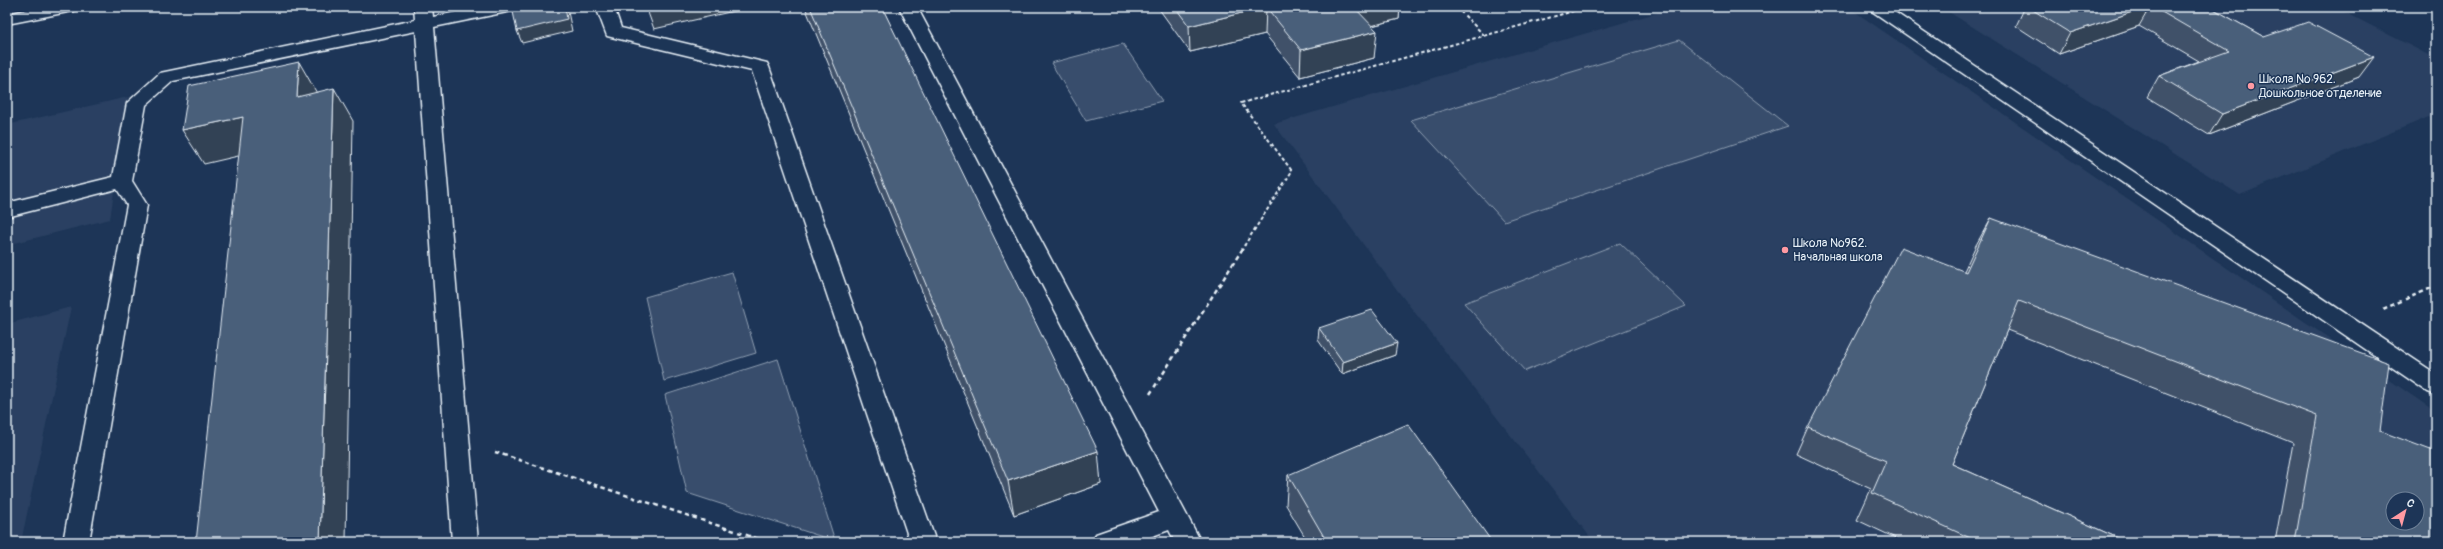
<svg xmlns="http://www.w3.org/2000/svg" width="2443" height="549" viewBox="0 0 2443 549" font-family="Pangolin,sans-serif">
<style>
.built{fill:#2a4162;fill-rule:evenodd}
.green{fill:#374d6c;stroke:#909fb2}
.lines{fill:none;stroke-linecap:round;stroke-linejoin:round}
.lane-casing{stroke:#e8f1f8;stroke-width:3}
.street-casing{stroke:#e8f1f8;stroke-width:3}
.path-far1{stroke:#e8f1f8;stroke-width:2;stroke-dasharray:3.5 2.5;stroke-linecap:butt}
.path{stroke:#e8f1f8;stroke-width:2.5;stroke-dasharray:4.5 3.5;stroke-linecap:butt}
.lane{fill:#1d3557;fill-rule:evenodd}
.street{fill:#1d3557;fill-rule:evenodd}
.wall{fill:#3f5169;stroke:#e8f1f8}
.shaded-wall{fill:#334255;stroke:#e8f1f8}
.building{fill:#495e7a;stroke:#e8f1f8;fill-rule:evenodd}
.poi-dot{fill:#ff9aa2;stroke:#1d3557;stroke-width:1.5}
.labels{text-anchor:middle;stroke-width:3;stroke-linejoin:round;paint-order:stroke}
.poi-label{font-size:12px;fill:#e8f1f8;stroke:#1d3557;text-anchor:start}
</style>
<rect width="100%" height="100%" fill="#1d3557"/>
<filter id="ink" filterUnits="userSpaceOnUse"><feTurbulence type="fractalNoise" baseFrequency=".025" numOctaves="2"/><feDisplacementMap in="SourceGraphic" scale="8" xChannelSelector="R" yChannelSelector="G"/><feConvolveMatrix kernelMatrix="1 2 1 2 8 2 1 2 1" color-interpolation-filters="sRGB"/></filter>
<g filter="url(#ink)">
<path class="built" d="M1677 7H1848L2436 412V542H1594L1398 291 1274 124ZM2393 499H2417V523H2393Z
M1941 7H2335L2436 59V114L2240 195Z
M128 97 110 219 7 245V125Z
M71 307 21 542H7V324Z"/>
<path class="green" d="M1679 40 1788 126 1504 221 1411 120Z
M1123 44 1162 101 1086 121 1051 63Z
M1620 243 1686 306 1525 371 1464 303Z
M732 272 756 353 664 381 645 297Z
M778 359 835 541 687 493 665 395Z"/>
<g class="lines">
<defs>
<path id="lane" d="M414 7H432L433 17 480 7H515L512 11 434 27 478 542H452L416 31 173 81 146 105 132 181 147 205 89 542H63L127 205 117 189 7 217V203L113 177 127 103 160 73 415 20Z
M596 7H614L621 28 767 63 769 67 936 542H910L752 71 607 36Z
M899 7H917L1201 542H1175L1169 530 1136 542H1092L1096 534 1159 512Z
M1866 7H1887L2436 374V395L2428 392Z"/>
<path id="street" d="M41 7H77L74 11 68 12 7 24V14Z"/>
</defs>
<use href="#lane" class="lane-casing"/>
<use href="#street" class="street-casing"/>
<path class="path-far1" d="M1456 7 1485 36
M1244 246 1292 171 1241 103 1588 7"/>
<path class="path" d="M2383 309 2436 286
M1150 394 1245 245
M495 452 768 542"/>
<use href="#lane" class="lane"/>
<use href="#street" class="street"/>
</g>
<path class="wall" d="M805 7H882L1101 484 1014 515Z
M1159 7H1400L1399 19 1372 26 1374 58 1300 77 1265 34 1190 52 1159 9Z
M2025 7H2210L2264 37 2359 77 2209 135 2147 97 2159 76 2199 61 2139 26 2059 54 2016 26Z
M1991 218 2380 431 2436 542H2275L2293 443 2007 330 1952 464 2127 542H1904L1857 520 1871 489 1796 454 1808 427 1964 271 1976 245Z
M1319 328 1395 355 1342 374 1318 340Z
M1288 475 1492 542H1308L1286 505Z"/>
<path class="shaded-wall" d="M565 7H567L572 31 522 43 517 31Z
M646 7H752L654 29Z
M1266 7 1265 34 1190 52 1189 26Z
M1353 7H1400L1399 19 1351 31Z
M2147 7H2150L2139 26 2059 54 2070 33Z
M1377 31 1374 58 1300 77 1301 50Z
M2374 57 2359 77 2209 135 2222 114Z
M299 62 318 95 297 97Z
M334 88 353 121 346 542H320Z
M243 117 264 150 204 164 182 130Z
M1397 343 1395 355 1342 374 1343 362Z
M1098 451 1101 484 1014 515 1008 481Z"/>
<path class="building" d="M512 7H565L567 19 517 31Z
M810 7H882L1098 451 1008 481Z
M1175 7H1354L1377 31 1301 50 1266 7 1189 26Z
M2028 7H2147L2070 33Z
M2153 7H2210L2264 37 2308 22 2374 57 2222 114 2159 76 2229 51Z
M299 62 297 97 334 88 320 542H196L243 117 182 130 189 86Z
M1991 218 2389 363 2380 431 2436 452V542H2295L2317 416 2019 301 1952 464 2127 542H1979L1872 493 1886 461 1808 427 1901 247 1966 272ZM2393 499H2417V523H2393Z
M1372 310 1397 343 1343 362 1319 328Z
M1408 424 1492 542H1327L1288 475Z"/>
</g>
<g class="poi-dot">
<circle cx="2251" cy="86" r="4"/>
<circle cx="1785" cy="250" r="4"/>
</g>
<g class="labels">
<g class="poi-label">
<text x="2259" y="83">Школа № 962.<tspan x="2259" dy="14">Дошкольное отделение</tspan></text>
<text x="1793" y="247">Школа №962.<tspan x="1793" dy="14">Начальная школа</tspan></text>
</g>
</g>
<rect width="2443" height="549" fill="none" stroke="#1d3557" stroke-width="24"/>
<rect x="12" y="12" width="2419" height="525" fill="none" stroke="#e8f1f8" stroke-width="1.5" filter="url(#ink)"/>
<g transform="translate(2405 511) rotate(36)"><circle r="19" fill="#1d3557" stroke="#6e8097"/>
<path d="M0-3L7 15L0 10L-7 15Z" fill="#ff9aa2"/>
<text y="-6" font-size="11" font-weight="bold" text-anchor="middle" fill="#e8f1f8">С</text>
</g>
</svg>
